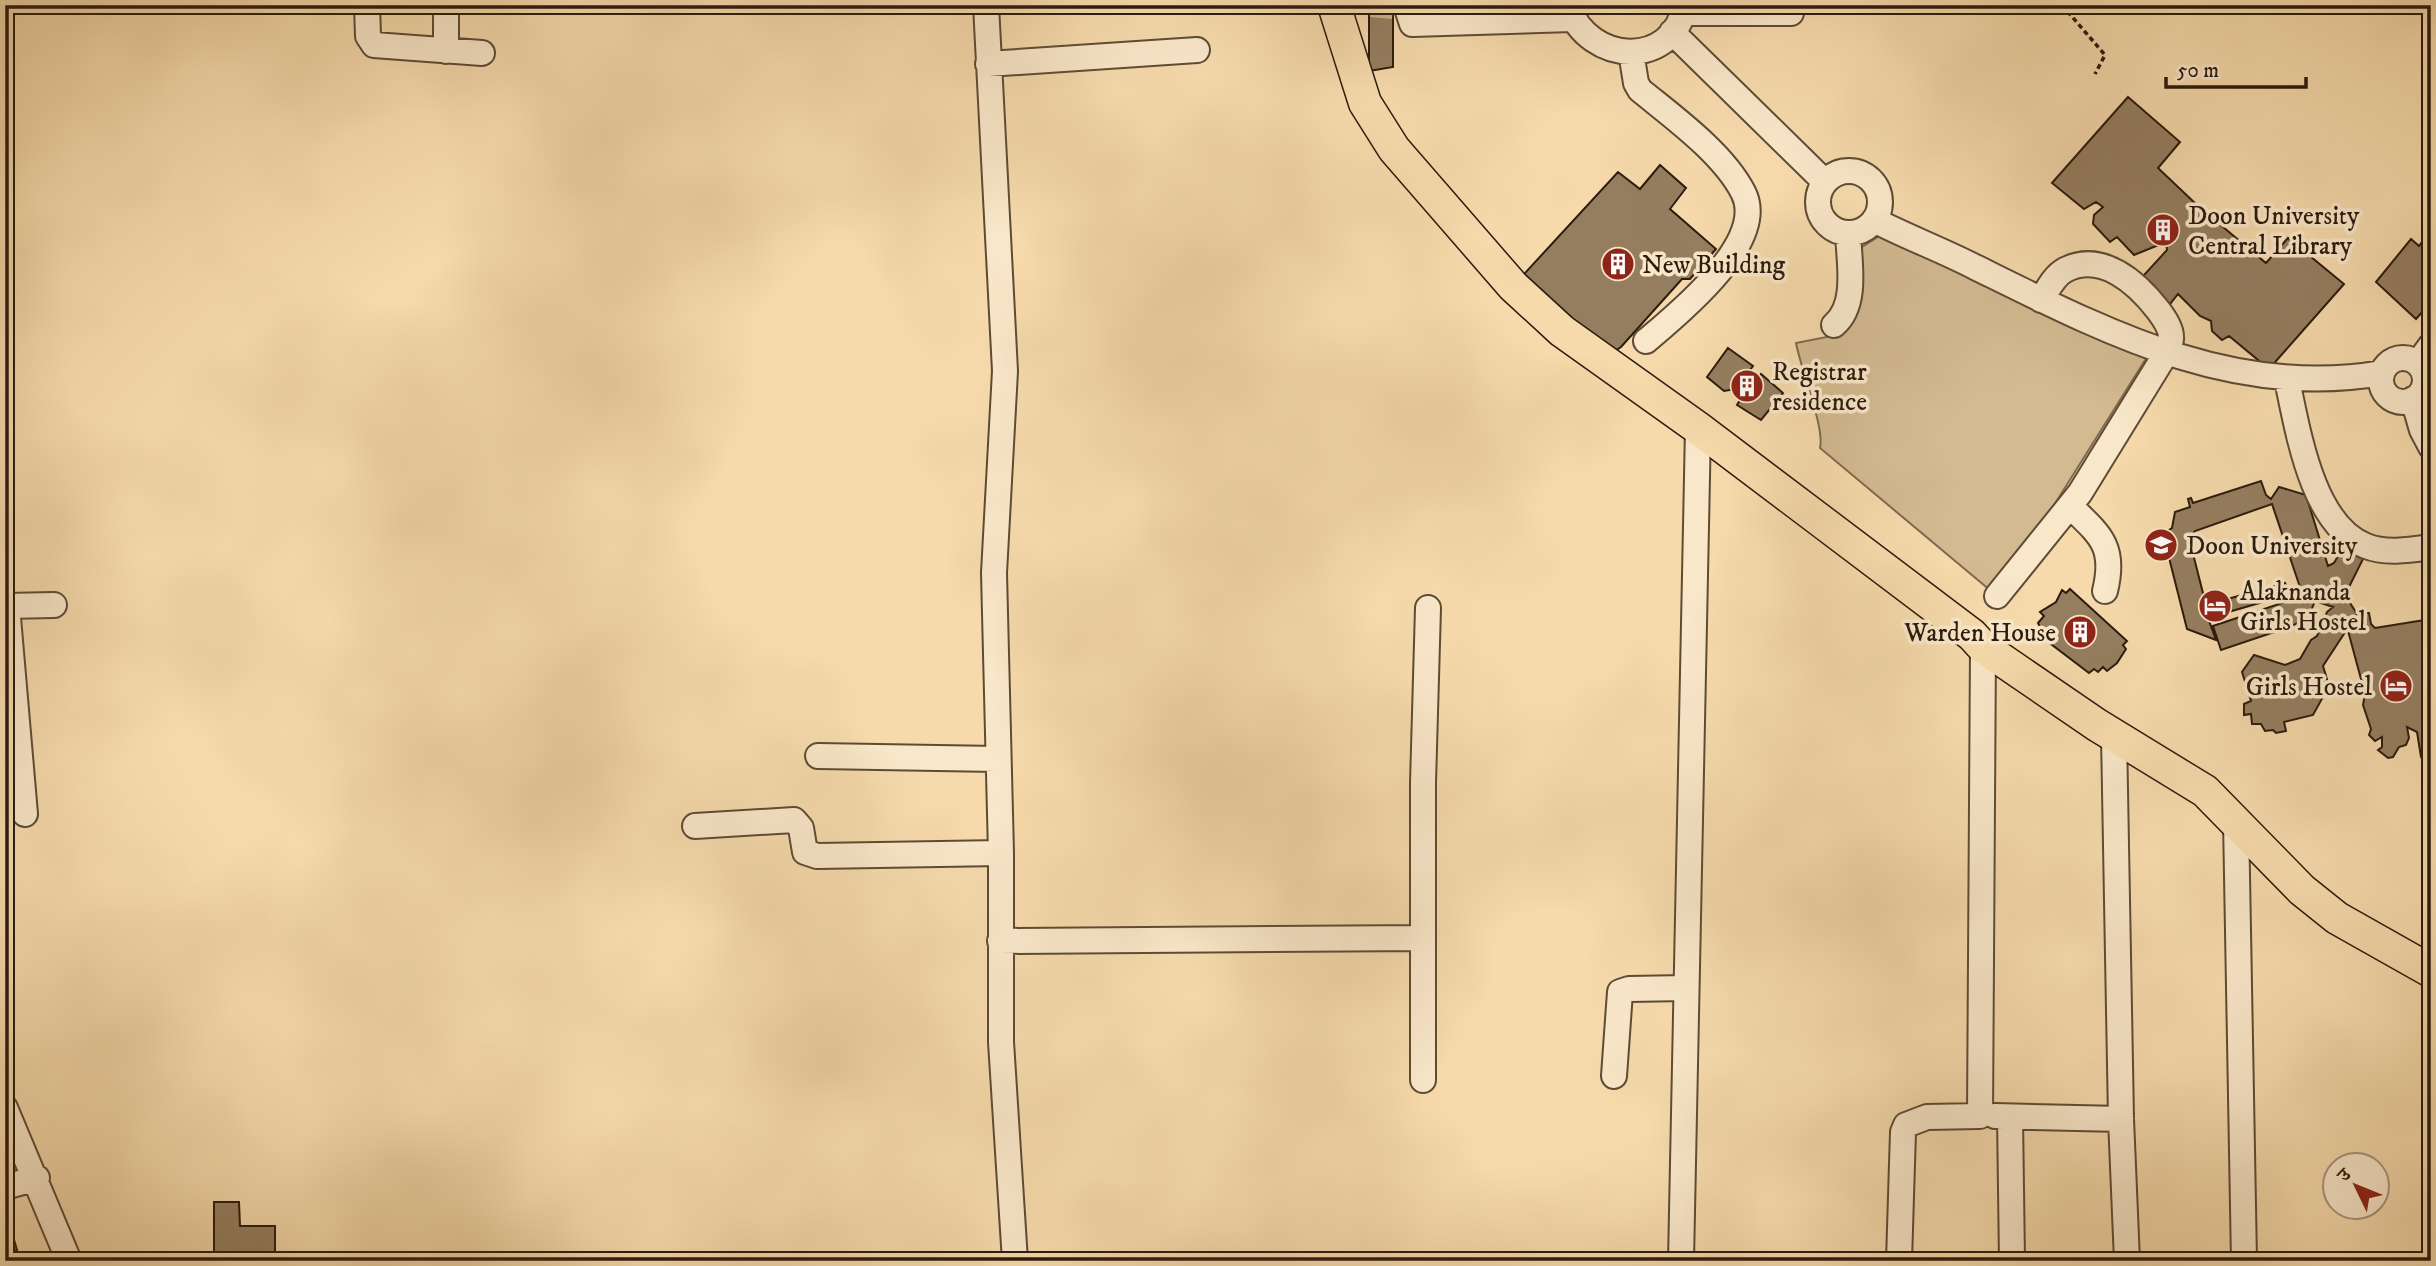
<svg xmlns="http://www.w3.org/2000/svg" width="2436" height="1266" viewBox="0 0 2436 1266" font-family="'IM FELL DW Pica','Noto Serif Devanagari',serif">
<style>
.green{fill:#d3ba91;stroke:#7f6a4f;stroke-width:2}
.building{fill:#957e60;stroke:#2b1b0d;stroke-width:2}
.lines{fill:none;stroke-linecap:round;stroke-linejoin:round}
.minor-tunnel{stroke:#cdb48c;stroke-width:24;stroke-dasharray:24 12;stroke-linecap:butt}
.minor-casing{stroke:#5e4b35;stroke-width:28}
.major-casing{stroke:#2b1b0d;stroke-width:35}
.path{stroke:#2b1b0d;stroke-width:3.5;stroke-dasharray:5 3.5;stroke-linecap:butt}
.minor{stroke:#f9e7c9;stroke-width:24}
.major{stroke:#f6daac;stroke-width:32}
.labels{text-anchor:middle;stroke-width:7;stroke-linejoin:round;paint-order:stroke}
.poi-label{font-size:26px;fill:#2b1b0d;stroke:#f9e7c9;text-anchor:start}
</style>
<rect width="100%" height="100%" fill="#f6daac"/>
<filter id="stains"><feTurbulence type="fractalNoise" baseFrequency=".00286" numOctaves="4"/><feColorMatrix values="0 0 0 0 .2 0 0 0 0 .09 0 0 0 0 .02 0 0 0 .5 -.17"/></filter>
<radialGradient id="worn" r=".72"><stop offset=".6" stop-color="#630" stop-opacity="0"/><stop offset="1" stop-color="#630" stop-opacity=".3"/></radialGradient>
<path class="green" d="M1884 233 2147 357 1997 596 1820 448C1825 428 1801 370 1796 343L1832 336 1859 249Z"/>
<path class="building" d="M1369 5H1393V67L1369 71Z
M2128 97 2180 142 2158 168 2198 206 2266 263 2288 238 2344 284 2269 369 2229 336 2222 340 2212 331 2211 321 2200 316 2178 294 2170 304 2145 284 2144 275 2167 250 2166 242 2134 255 2117 237 2110 242 2093 224 2094 215 2103 207 2096 202 2084 209 2052 183Z
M1660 165 1686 188 1670 209 1716 249 1690 279H1682L1621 347 1610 354 1575 321 1564 328 1514 285 1618 172 1640 189Z
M2431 219V312L2428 316 2423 311 2416 319 2376 282 2411 239 2419 246 2427 235 2422 228Z
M1728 348 1753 366 1746 376 1754 383 1761 374 1783 393 1761 420 1737 405 1743 395 1736 389 1724 391 1707 377Z
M2261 481 2266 495 2271 499 2279 487 2306 495 2328 566 2334 563 2342 549 2363 559 2345 595 2357 614 2323 666 2329 686 2313 715 2284 722 2286 731 2276 733 2273 730 2265 731 2261 724H2252L2251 714 2244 715V704L2251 701 2242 672 2254 655 2285 665 2300 659 2311 640 2317 636 2327 612 2333 607 2315 601 2309 616 2292 626 2221 650 2213 626 2303 596 2272 504 2195 531 2189 538 2206 605 2285 583 2290 594 2208 618 2216 640 2187 629 2163 534 2172 528 2175 512 2190 507 2188 499 2191 498 2193 503Z
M2070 589 2127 641 2123 645 2126 649 2117 663 2107 671 2103 667 2098 672 2094 669 2089 673 2047 641 2038 623 2044 616 2040 612 2056 602 2062 590 2066 593Z
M2364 613H2369L2371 624 2375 628 2431 619V761L2424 762 2421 757 2417 732 2407 727 2409 738 2406 745 2399 747 2393 757 2388 758 2378 750 2382 747V737L2375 741 2369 735 2371 729 2363 705 2365 694 2347 627 2357 614Z
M214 1202H239L240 1226H275V1261H214Z
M5 1208 17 1250 5 1253Z"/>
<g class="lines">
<path class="minor-tunnel" d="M1371 5 1393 7"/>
<defs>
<path id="minor" d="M367 5 368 36 374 45 482 53
M446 5V51
M986 5 1005 371 994 573 1001 853V1042L1015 1261
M1406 5 1412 24 1572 19
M1568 6C1589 65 1673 69 1685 5
M1684 13H1791
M1672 32 1825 182
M1631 52 1636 83 1640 90C1673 117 1723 153 1743 192 1769 241 1678 314 1646 341
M988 64 1197 50
M1818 202a31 31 0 1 1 62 0a31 31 0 1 1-62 0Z
M1874 220C1907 237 1942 250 1975 267 2105 331 2233 399 2382 373
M1834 325C1858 305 1849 262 1848 233
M2381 380a22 22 0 1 1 44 0a22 22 0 1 1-44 0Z
M2418 363 2431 345
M2287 380C2298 431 2312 525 2366 546 2386 554 2410 550 2431 547
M2413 399 2422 430 2431 447
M2070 506C2100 535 2116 546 2105 591
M1997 596 2080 493 2165 355C2167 350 2171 344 2171 339 2172 329 2164 318 2158 310 2137 283 2102 251 2065 270 2054 276 2048 289 2041 300
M5 606 54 605
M7 606 25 814
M2114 735 2121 1119 2127 1261
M818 756 997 759
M2236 820 2244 1261
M695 826 794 820 801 828 805 852 817 856 1001 853
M1000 941 1423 938
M1614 1076 1620 992 1629 989 1686 988
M1423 1080V783L1428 608
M5 1108 69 1261
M1995 1116 2121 1119
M2010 1117 2012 1261
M5 1187 37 1178
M1681 1261 1698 428
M1899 1261 1903 1132 1906 1125 1927 1117 1980 1116 1983 647"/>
<path id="major" d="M1334 5 1365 103 1394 149 1513 286 1562 331 1698 428 1972 635 1983 647 2097 725 2205 791 2302 890 2337 918 2431 971"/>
</defs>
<use href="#minor" class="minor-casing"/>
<use href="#major" class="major-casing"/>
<path class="path" d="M2062 5 2105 55 2095 74"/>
<use href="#minor" class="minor"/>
<use href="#major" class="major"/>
</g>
<defs>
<symbol id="building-disc" viewBox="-11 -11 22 22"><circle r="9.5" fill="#8f2418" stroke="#f9e7c9"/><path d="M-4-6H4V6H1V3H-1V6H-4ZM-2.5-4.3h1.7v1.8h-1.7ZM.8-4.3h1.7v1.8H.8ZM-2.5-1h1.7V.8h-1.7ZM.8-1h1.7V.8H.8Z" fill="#fff"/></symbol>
<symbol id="university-disc" viewBox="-11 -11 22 22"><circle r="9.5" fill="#8f2418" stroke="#f9e7c9"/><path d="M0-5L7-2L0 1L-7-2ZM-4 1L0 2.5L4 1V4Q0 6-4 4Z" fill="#fff"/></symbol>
<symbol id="hotel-disc" viewBox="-11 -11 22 22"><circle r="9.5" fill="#8f2418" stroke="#f9e7c9"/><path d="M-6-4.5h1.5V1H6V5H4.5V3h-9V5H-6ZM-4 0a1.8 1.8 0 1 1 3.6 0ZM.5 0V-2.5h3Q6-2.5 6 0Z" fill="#fff"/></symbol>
</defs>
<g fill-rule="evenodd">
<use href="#building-disc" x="2144" y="211" width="38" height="38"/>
<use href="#building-disc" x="1599" y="245" width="38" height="38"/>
<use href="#building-disc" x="1728" y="367" width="38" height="38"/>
<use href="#university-disc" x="2142" y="526" width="38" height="38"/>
<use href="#hotel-disc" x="2196" y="587" width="38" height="38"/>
<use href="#building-disc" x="2061" y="613" width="38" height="38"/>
<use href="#hotel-disc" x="2377" y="667" width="38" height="38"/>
</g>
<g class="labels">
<g class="poi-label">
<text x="2188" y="224">Doon University<tspan x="2188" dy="30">Central Library</tspan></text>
<text x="1642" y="273">New Building</text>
<text x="1772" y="380">Registrar<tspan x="1772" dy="30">residence</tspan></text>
<text x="2186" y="554">Doon University</text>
<text x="2240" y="600">Alaknanda<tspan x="2240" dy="30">Girls Hostel</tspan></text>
<text x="2056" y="641" text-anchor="end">Warden House</text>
<text x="2372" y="695" text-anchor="end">Girls Hostel</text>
</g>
</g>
<rect width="2436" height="1266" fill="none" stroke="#f6daac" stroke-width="28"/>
<rect x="7" y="7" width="2422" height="1252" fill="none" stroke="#2b1b0d" stroke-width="3.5"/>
<rect x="14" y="14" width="2408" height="1238" fill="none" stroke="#2b1b0d" stroke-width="2"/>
<g transform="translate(2356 1186) rotate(313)"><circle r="33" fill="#f9e7c9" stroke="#a7957e" stroke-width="2"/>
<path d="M0-5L12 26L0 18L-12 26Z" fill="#8f2418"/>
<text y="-10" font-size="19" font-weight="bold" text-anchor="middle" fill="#2b1b0d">उ</text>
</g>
<path d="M2166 77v10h140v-10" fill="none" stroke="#2b1b0d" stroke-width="3.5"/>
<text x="2177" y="77" font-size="21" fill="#2b1b0d" stroke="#f9e7c9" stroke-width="5" paint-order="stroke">50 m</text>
<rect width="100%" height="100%" filter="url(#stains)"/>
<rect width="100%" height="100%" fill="url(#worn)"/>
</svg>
